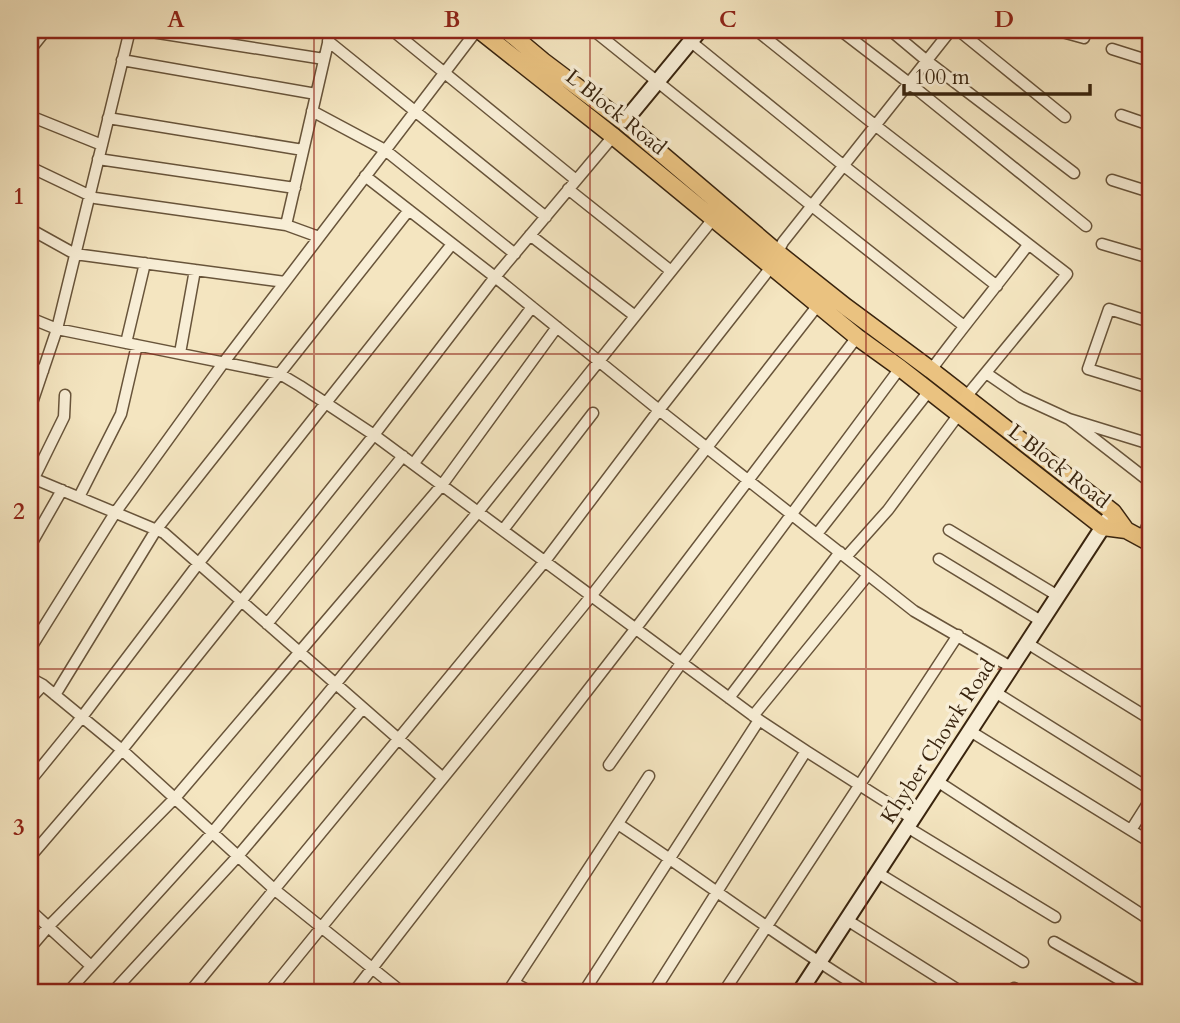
<svg xmlns="http://www.w3.org/2000/svg" width="1180" height="1023" viewBox="0 0 1180 1023" font-family="Cardo,serif">
<style>
.lines{fill:none;stroke-linecap:round;stroke-linejoin:round}
.street-casing{stroke:#68543a;stroke-width:13}
.secondary-casing{stroke:#39240e;stroke-width:18}
.primary-casing{stroke:#39240e;stroke-width:19}
.street{stroke:#f8eed6;stroke-width:10}
.secondary{stroke:#f8eed6;stroke-width:14}
.primary{stroke:#eac280;stroke-width:16}
.grid{fill:none;stroke:#8f2418;stroke-width:2;stroke-opacity:0.55}
.labels{text-anchor:middle;stroke-width:7;stroke-linejoin:round;paint-order:stroke}
.street-label{font-size:21px;fill:#39240e;stroke:#f8eed6}
.neatline{fill:none;stroke:#8f2418;stroke-width:2.5}
.grid-label{font-size:23px;text-anchor:middle;font-weight:bold;fill:#8f2418}
</style>
<rect width="100%" height="100%" fill="#f4e5c0"/>
<filter id="stains"><feTurbulence type="fractalNoise" baseFrequency=".00286" numOctaves="4"/><feColorMatrix values="0 0 0 0 .2 0 0 0 0 .09 0 0 0 0 .02 0 0 0 .5 -.17"/></filter>
<radialGradient id="worn" r=".72"><stop offset=".6" stop-color="#630" stop-opacity="0"/><stop offset="1" stop-color="#630" stop-opacity=".3"/></radialGradient>
<g class="lines">
<defs>
<path id="street" d="M139 30 324 59
M392 30 576 180
M593 30 812 206 964 326
M684 30 694 37
M756 30 876 126 1067 274 965 398
M840 30 909 83 1086 226
M890 30 927 61 1074 173
M958 30 1065 117
M1055 30 1084 38
M328 41 546 217
M690 41 844 166 997 286
M1112 49 1150 61
M30 50 46 30
M122 60 316 94
M312 111 385 150 515 254
M1121 115 1150 125
M30 116 102 145
M108 118 303 150
M98 159 295 188
M30 167 95 198 286 225 319 237
M365 176 495 277 659 410 914 611 1011 667
M1112 180 1150 192
M568 189 671 271
M286 225 331 30
M30 229 75 254 285 282
M530 235 635 316
M1102 244 1150 258
M30 318 57 329 280 374 300 386 374 435 759 720 806 751 653 993
M1150 322 1109 309 1088 369 1150 388
M126 343 145 263
M180 353 195 270
M30 367 43 371
M931 370C962 328 996 287 1028 245
M986 373 1021 397 1069 419
M30 409 57 329 130 30
M1150 444 1069 419 1150 482
M414 463 532 307
M30 477 164 533 443 778
M34 478 64 417 65 395
M79 497 121 414 137 345
M503 530 593 413
M949 530 1058 596
M817 534 929 391
M1142 538 1150 519
M30 546 62 490
M846 557 888 510 959 414
M939 559 1041 621
M267 624 403 456
M1027 643 1150 719
M30 649 115 513 224 362 477 30
M30 678 43 685 122 750 275 890 403 993
M995 692 1150 789
M55 695 156 530 409 210
M729 698 840 552
M30 699 43 685
M753 716 868 575
M970 731 1150 842
M806 751 913 819
M609 765 682 662 900 368
M30 781 82 717 198 564 452 244
M937 781 1150 920
M618 824C702 879 782 941 868 993
M907 827 1055 917
M1131 830 1150 800
M30 857 122 750 374 435 495 277 615 134
M878 873 1023 962
M30 910 91 966
M847 920 963 993
M1054 942 1143 993
M30 948 48 927 175 798 442 485 557 327
M514 983 533 993
M1014 988 1023 993
M67 993 212 833 478 512 713 219
M112 993 238 856 363 708
M189 993 545 561 659 410 768 271 783 242 951 30
M268 993 592 595 818 305
M353 993 636 628 857 337
M507 993 649 776
M583 993 759 720
M723 993 958 635"/>
<path id="secondary" d="M624 122 700 30
M799 993 1108 519"/>
<path id="primary" d="M479 30 613 136 857 337 900 368 1103 527 1126 530 1150 543
M506 30 543 61 624 122 778 253 846 307 931 370 1113 512 1126 530"/>
</defs>
<use href="#street" class="street-casing"/>
<use href="#secondary" class="secondary-casing"/>
<use href="#primary" class="primary-casing"/>
<use href="#street" class="street"/>
<use href="#secondary" class="secondary"/>
<use href="#primary" class="primary"/>
</g>
<path class="grid" d="M314 30V993M590 30V993M866 30V993M30 354H1150M30 669H1150"/>
<g class="labels">
<g class="street-label">
<text transform="translate(616 112) rotate(39)" y="7">L Block Road</text>
<text transform="translate(1059 466) rotate(38)" y="7">L Block Road</text>
<text transform="translate(938 741) rotate(-57)" y="7">Khyber Chowk Road</text>
</g>
</g>
<rect width="1180" height="1023" fill="none" stroke="#f4e5c0" stroke-width="77"/>
<path d="M904 84v10h186v-10" fill="none" stroke="#39240e" stroke-width="3.5"/>
<text x="914" y="84" font-size="21" fill="#39240e" stroke="#f8eed6" stroke-width="5" paint-order="stroke">100 m</text>
<rect x="38" y="38" width="1104" height="946" class="neatline"/>
<g class="grid-label">
<text x="176" y="27">A</text>
<text x="452" y="27">B</text>
<text x="728" y="27">C</text>
<text x="1004" y="27">D</text>
<text x="19" y="204">1</text>
<text x="19" y="519">2</text>
<text x="19" y="835">3</text>
</g>
<rect width="100%" height="100%" filter="url(#stains)"/>
<rect width="100%" height="100%" fill="url(#worn)"/>
</svg>
